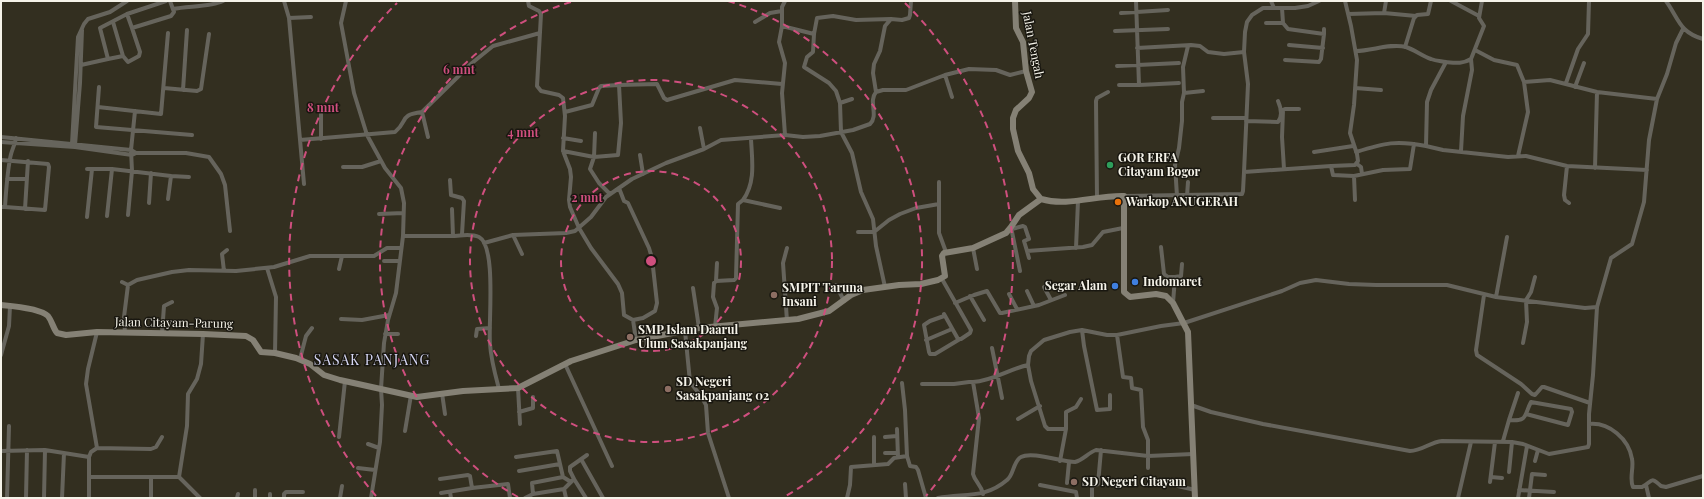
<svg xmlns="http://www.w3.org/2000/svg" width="1704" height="499" viewBox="0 0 1704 499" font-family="'Playfair Display',serif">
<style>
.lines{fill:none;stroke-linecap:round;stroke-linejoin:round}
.street{stroke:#66645c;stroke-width:4}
.secondary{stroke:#858175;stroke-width:6}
.ring{fill:none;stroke:#cf4f7e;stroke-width:2;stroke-dasharray:7 5}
.leisure-dot{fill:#2e9e5b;stroke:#191710;stroke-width:1.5}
.food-dot{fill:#e8710a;stroke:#191710;stroke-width:1.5}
.shop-dot{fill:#3f7fe0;stroke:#191710;stroke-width:1.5}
.education-dot{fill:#8d6e63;stroke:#191710;stroke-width:1.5}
.labels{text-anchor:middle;stroke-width:3;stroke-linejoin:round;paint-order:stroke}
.street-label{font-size:12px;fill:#f5f3e9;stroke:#191710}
.poi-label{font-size:12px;font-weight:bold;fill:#f5f3e9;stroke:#191710;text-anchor:start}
.quarter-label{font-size:14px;letter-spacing:1px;fill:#d6d7f5;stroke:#191710}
.centre{fill:#cf4f7e;stroke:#191710;stroke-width:2}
.ring-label{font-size:12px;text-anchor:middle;font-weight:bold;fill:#cf4f7e;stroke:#191710;stroke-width:3;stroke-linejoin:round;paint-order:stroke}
</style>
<rect width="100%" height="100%" fill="#332f20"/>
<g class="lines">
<path class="street" d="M284 1 289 18 304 184
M346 1 341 23 354 93 367 135 385 168 401 188 404 203 403 236 396 293 388 320 384 343 381 389 382 405 380 442 371 498
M528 1 529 6 539 11 541 14 537 86 541 91 559 95 563 98 565 116 563 151 570 169 571 177 569 200 570 207 579 228 591 248 618 284 622 293 624 315 633 320 636 340
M785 1 782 7V26L779 42 785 63 782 93 785 135
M1136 1 1139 85 1179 83
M1271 1 1274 8
M1451 1 1479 16
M1666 1C1679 19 1679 32 1703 39
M1282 8 1283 23 1288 29 1324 34V29
M173 9C188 6 211 7 223 1
M1121 13 1168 10
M1384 13 1416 16
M127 14 132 28 171 16 174 12 170 1
M1348 14 1384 13 1386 1
M289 18 311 17
M113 22 123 56
M755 22 770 13 782 11
M1266 23H1283
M782 26 814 34 817 18 833 16 856 20 891 19
M1115 31 1168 29
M814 34 813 52 807 57 804 67 829 83 836 91 840 103 841 132 852 153 861 192 873 219 876 246 885 287
M1289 45 1323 48
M1405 47 1414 18 1417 15 1428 14 1431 1
M1137 48 1191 45 1200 46 1208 52 1224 54 1244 52
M1475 50 1494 60 1517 65 1524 82 1550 80 1597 92 1657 99
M1356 51C1372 51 1390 43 1406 47 1415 50 1422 56 1431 59 1436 61 1441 61 1446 62
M108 59 123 56 128 62 139 56 140 52 132 28
M1471 59C1463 64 1456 63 1446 62L1431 90 1427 102 1426 146 1443 150 1508 157 1526 156 1567 166 1647 170
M1285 60 1319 62 1321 59 1324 34
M81 65 108 59 100 28 127 14 166 1
M1117 66 1179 63
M945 75 952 97
M1566 83 1578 49 1588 34 1589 1
M1119 85H1139
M99 87 96 127 192 135
M1575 87 1584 63
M164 88 197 91 201 89 209 34
M1355 88 1381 90
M183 90 187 30
M876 92 883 90H906L945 75 969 69 996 70 1010 75 1026 71
M1184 93 1203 91
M840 103 852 99
M98 107 161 114 168 33
M321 109V139
M422 112 428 137
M565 112 592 105 599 88 601 86 619 85
M1213 118H1246
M1246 121 1278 122C1283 116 1281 108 1278 101
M700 128 704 149
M595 133 594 157 590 169 599 183 610 194
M1 137 131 150 136 153 132 155 75 147 1 142
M563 138 581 141
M300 140 395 132C409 121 398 115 422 112L472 63 493 46 540 33
M72 144 78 37 84 24 88 19 110 12 127 1
M75 145 80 83 82 30
M563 151 594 157 618 155 621 123 619 85 657 84 664 98 667 100 735 80 782 84
M1461 151 1463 116 1472 70 1471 59 1484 26 1479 18 1482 1
M1314 152 1353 146
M1356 152C1385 143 1396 140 1426 146
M136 153H186L209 157 221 174 225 185 230 231
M640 155 643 174
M1518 156 1528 112 1524 82
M1 160 48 164 49 167 45 210 5 207
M1357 164 1361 167 1362 174
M1331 166 1355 165 1358 161 1357 154 1350 133 1354 105 1357 60 1351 26 1345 1
M1567 166 1564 195 1565 200 1569 203
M343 167H362L381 161
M1595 168 1597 92
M87 169H112L171 176 168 199
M1284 169 1282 137 1283 110 1285 109H1299
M1244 172 1331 166 1333 175 1354 176 1383 170 1410 169 1414 144
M171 176 189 177
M1354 176 1355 200
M7 179H27
M450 180 451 195 462 198 464 201 462 234
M939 182V233L946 252
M619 188 624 201 628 203 649 248 652 258 657 303 655 311 643 318 633 320
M1124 196 1242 194 1243 191 1244 172 1248 84 1244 52 1245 32 1247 22 1252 15 1263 8H1295L1308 6 1319 1
M1177 196 1175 165 1179 148 1182 121V102L1184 93 1183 67 1188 46
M1187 196 1188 182
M1097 198 1096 101 1097 98 1108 92
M743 200C756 182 752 160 751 139
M149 203 151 173
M1 207H5C6 191 7 175 10 159 11 151 15 145 16 138
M25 209 28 161
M452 209 453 236
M379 214 403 213
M128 215 132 171 131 150 135 111
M107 216 112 169
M87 217 92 169
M1011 227 1020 271
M1012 229 1023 226 1025 227 1029 239 1024 241 1027 251
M858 232H874L889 220 900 214 916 208 939 204
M513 235 522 254
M403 236C419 236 435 236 451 236 461 236 470 233 479 237 497 246 488 326 490 344 491 360 495 374 499 389
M484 243 513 235 566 233 575 231 591 217 606 197 632 179 666 163 704 149 721 140 785 135 803 137 820 136 853 130 870 124C879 115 868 102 876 92L873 73 874 64 880 51 885 26 891 19 902 20 909 18 910 15 911 1
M1161 247 1164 274 1168 277H1175
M787 248 783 263 787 321
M973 248 977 269
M1076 248 1078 201
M1029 258 1027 251 1083 247 1092 245 1103 232 1123 228
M384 261H399
M267 268 276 297 275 353
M339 269 342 256
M224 271 222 254 227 250
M942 279 971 330 970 333 961 339H958L944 314
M716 281 717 263
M122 282 128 285
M836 285 844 301
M1044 287 1051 300
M693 288 699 328
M1027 291 1034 306
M1009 294 1017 309
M1484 295 1476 350 1477 355 1521 384 1532 394 1535 395 1542 387H1544L1590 403
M970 296 984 320
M1496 297 1507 237
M955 303 974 295 987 291 1000 313H1002L1039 305 1065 295
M1173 303 1175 277 1181 276 1182 264
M944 316 930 321 924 325 929 352 930 354H935L960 339
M341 319 362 320 389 315
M715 327 717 308 713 297 714 283 716 281 734 280 736 278 738 204 743 200 780 208
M1082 330 1084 346 1097 410 1110 409V395
M685 331 690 382 701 396 706 405 708 433 729 498
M97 332 88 369 86 384 97 448
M125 333 124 317 128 285 137 280 172 272 189 270 236 271 274 267 310 256H374L387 248H401
M162 333 164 306 172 302
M385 334H398
M1117 335 1123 377 1131 378 1132 388 1141 390 1143 427 1148 440V468
M476 336 477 329 490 328
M926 340 952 329
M1523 343 1527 322 1526 300 1531 292 1535 277
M992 348 1002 398
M1 355 9 326 10 306
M300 359 306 336 312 328
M565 364 612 466
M922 384H954L969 382H973
M518 388 520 424
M442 393 445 414
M1191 405 1211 412 1263 424 1410 451C1422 451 1430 442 1442 441L1512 442 1523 444 1549 454 1588 447 1589 444V414L1593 375 1597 307 1611 258 1632 244 1644 202 1649 140 1657 99 1667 74 1676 43 1683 29
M519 412 533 408V397
M1018 419 1040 406
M1509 420 1518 393
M1589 424C1609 422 1629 439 1632 459 1634 468 1629 479 1633 487H1642C1653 481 1650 476 1661 486L1666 487 1703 476
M897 429 898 457
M1066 429V412L1076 407 1081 399
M405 431 411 395
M339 437 345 381
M885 437 897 436
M1503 441 1509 420C1528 422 1524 415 1531 402L1571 409 1572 412 1568 425 1526 414
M368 444 379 448
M1 451 45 450 89 457 91 452 97 448 151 449 156 447 162 437
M885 453H898
M907 456 910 466 916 467 918 470 926 498
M516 457 557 451 563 477 571 482
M581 459 603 498
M1060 461 1066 429H1048L1045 426 1031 381 1028 365 1029 356 1031 351 1044 340 1070 332 1082 330 1107 335H1117L1161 326 1184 323 1282 291 1300 283 1316 280 1349 284 1376 285H1447L1496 297 1585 308 1597 307
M1535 461 1538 450
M874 465V437
M358 468 375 470
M519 471 560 464
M1509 472 1512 442
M90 477H179L200 498
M179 477 187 426 188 394 197 379 201 364 203 334
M1491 477 1502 478
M440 479 468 475 470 476 472 488 508 484 510 498
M574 479 586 498
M1490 482 1495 442
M1067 483 1069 462
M905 484 906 498
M1040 485 1076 492 1077 498
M1646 485 1649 498
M1178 486 1195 490
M1519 490 1554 492
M450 492 451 498
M441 493 472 488
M270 494V498
M533 494 532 483 563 477
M983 494C981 484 975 482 973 474L979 418 973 382C993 381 1009 369 1028 365
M7 498 9 426
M26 498 27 450
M44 498 45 450
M62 498 64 453
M89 498V457
M151 498V477
M237 498 238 494
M255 498V490
M284 498V494L286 492H303
M340 498 342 486
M525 498 533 494 564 489
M566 498 564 489 574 479 570 471V467L587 455
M847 498 850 485 851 467 888 464 894 458 907 456 905 410 902 383
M938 498C964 493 985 499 1007 480 1014 475 1013 461 1021 457 1032 451 1062 462 1075 462 1083 460 1088 453 1096 450L1148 456 1193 454
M1092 498V486L1098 484 1101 450
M1458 498 1471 442
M1518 498 1527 446
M1529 498 1532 474 1545 475"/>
<path class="secondary" d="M1015 1 1016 28 1023 42 1026 71 1032 92 1029 98 1016 110 1013 118V129L1018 151 1029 173 1033 189 1041 199
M1041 199C1068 207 1096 195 1124 196V292L1130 297 1156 294 1166 296 1173 303 1188 332 1195 498
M1 305C12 306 40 308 48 316 52 321 53 328 57 333L66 335 97 332 203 334 246 336 253 340 261 352 275 353 296 358 310 364 324 375 340 380 417 397 463 391 518 388 571 361 636 340 699 328 798 319 829 311 851 295 863 290 899 285 921 284 938 280 945 276 942 256 944 253 973 248 1006 233 1011 227 1019 215 1041 199"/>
</g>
<g class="ring">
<circle cx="651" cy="261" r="90"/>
<circle cx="651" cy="261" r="181"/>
<path d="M518 497A271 271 0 0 1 574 1M728 1A271 271 0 0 1 784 497"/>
<path d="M376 496A362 362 0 0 1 397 3M905 3A362 362 0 0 1 926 496"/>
</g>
<circle class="leisure-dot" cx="1110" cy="165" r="4"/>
<circle class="food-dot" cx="1118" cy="202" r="4"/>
<g class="shop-dot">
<circle cx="1135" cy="282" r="4"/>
<circle cx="1115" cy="286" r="4"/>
</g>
<g class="education-dot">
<circle cx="774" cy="295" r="4"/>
<circle cx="630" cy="337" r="4"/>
<circle cx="668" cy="389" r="4"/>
<circle cx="1074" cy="482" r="4"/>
</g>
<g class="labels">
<g class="street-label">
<text transform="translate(1033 45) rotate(79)" y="4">Jalan Tengah</text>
<text transform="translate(174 323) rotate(1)" y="4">Jalan Citayam-Parung</text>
</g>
<g class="poi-label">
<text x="1118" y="162">GOR ERFA<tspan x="1118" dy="14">Citayam Bogor</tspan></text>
<text x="1126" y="206">Warkop ANUGERAH</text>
<text x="1143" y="286">Indomaret</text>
<text x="1107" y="290" text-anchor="end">Segar Alam</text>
<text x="782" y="292">SMPIT Taruna<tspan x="782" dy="14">Insani</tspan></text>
<text x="638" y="334">SMP Islam Daarul<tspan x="638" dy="14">Ulum Sasakpanjang</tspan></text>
<text x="676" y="386">SD Negeri<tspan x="676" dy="14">Sasakpanjang 02</tspan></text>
<text x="1082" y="486">SD Negeri Citayam</text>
</g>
<g class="quarter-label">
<text x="372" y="365">SASAK PANJANG</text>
</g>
</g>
<circle cx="651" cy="261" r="6" class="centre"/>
<g class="ring-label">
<text x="459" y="74">6 mnt</text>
<text x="323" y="112">8 mnt</text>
<text x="523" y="137">4 mnt</text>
<text x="587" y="202">2 mnt</text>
</g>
<rect width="1704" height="499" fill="none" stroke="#f5f3e9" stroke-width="4"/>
</svg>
